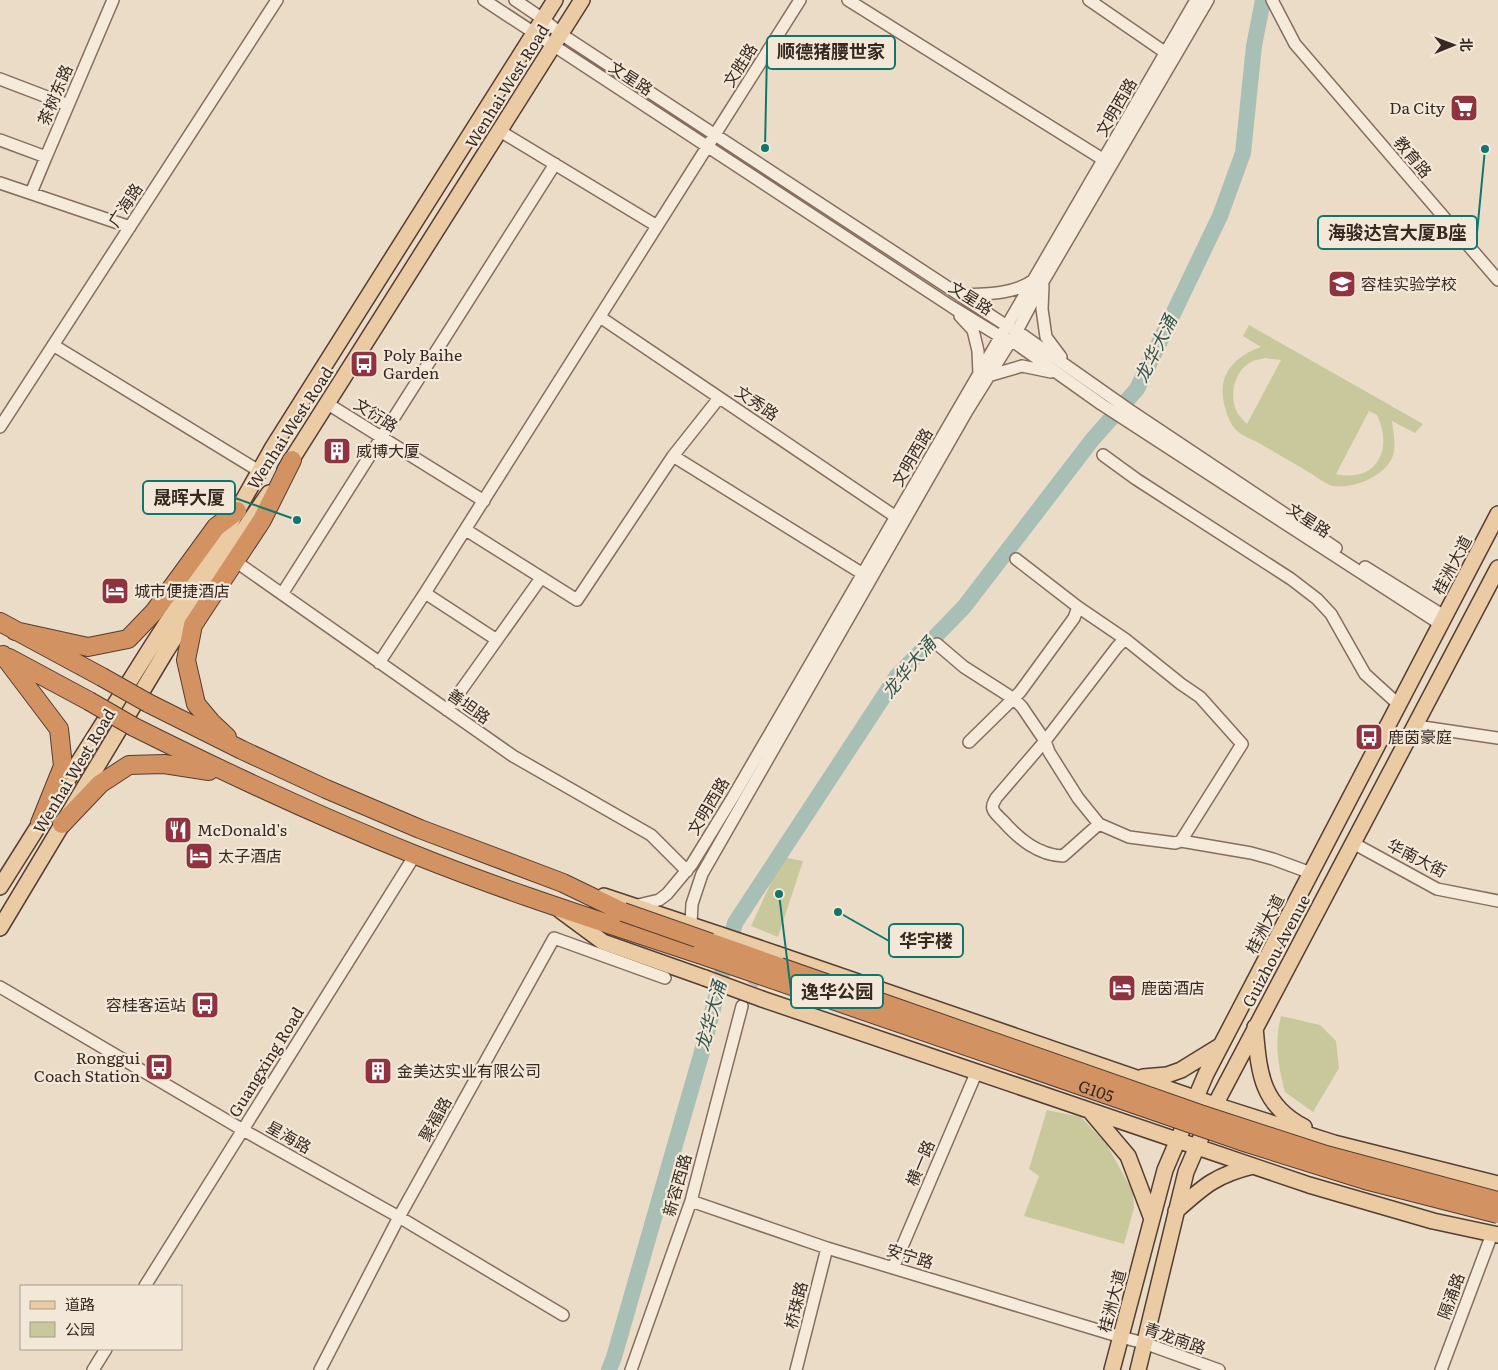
<svg xmlns="http://www.w3.org/2000/svg" width="1498" height="1370" viewBox="0 0 1498 1370" font-family="Literata,'Noto Sans SC',serif">
<style>
.green{fill:#c8c89c;fill-rule:evenodd}
.lines{fill:none;stroke-linecap:round;stroke-linejoin:round}
.river{stroke:#a8bfb6;stroke-width:16}
.minor-tunnel{stroke:#c7b8a7;stroke-width:11;stroke-dasharray:11 5.5;stroke-linecap:butt}
.minor-casing{stroke:#856e5e;stroke-width:14}
.major-casing{stroke:#543d32;stroke-width:18}
.highway-casing{stroke:#543d32;stroke-width:20}
.minor{stroke:#f6eada;stroke-width:11}
.major{stroke:#eacba3;stroke-width:15}
.highway{stroke:#d29261;stroke-width:18}
.major-bridge-casing{stroke:#543d32;stroke-width:18;stroke-linecap:butt}
.highway-bridge-casing{stroke:#543d32;stroke-width:20;stroke-linecap:butt}
.major-bridge{stroke:#eacba3;stroke-width:15}
.highway-bridge{stroke:#d29261;stroke-width:18}
.labels{text-anchor:middle;stroke-width:4.5;stroke-linejoin:round;paint-order:stroke}
.street-label{font-size:16px;fill:#372921;stroke:#f3e7d7}
.poi-label{font-size:16px;fill:#372921;stroke:#f3e7d7;text-anchor:start}
.water-label{font-size:18px;font-style:italic;fill:#31554e;stroke:#f3e7d7}
.leader{fill:none;stroke:#0f766e;stroke-width:2}
.callout-dot{fill:#0f766e;stroke:#f3e7d7;stroke-width:2}
.callout{fill:#f3e7d7;stroke:#0f766e;stroke-width:2}
.callout-label{font-size:18px;text-anchor:middle;font-weight:bold;fill:#372921}
</style>
<rect width="100%" height="100%" fill="#ebdcc8"/>
<path class="green" d="M1249 325 1423 424 1415 433 1392 421C1393 432 1397 447 1392 458 1383 477 1353 489 1333 486 1325 484 1316 476 1310 473 1292 462 1274 452 1257 442 1250 439 1242 435 1237 431 1231 426 1227 415 1225 407 1216 376 1233 357 1261 347L1243 336ZM1265 358 1281 360 1247 424C1244 421 1239 416 1237 412 1228 395 1235 369 1253 361 1257 360 1261 359 1265 358ZM1369 411 1377 415C1394 450 1376 483 1336 474Z
M783 857 803 861 778 937 751 926Z
M1281 1016 1320 1025 1336 1041 1339 1068 1313 1112 1285 1092C1278 1064 1274 1044 1281 1016Z
M1047 1110 1081 1117 1107 1145 1133 1192 1134 1208 1124 1244 1024 1216 1039 1176 1029 1169Z"/>
<g class="lines">
<path class="river" d="M609 1370 614 1357 703 1048 735 923 897 676 964 607 1092 440 1137 389 1220 216 1243 153 1254 46 1263 0"/>
<path class="minor-tunnel" d="M745 1000 773 943"/>
<defs>
<path id="minor" d="M484 0 952 307 1001 337 1011 340 1101 404 1440 624
M515 0 543 19 561 34 1007 326 1017 331 1128 409 1336 548
M848 0 1104 160
M1089 0 1166 53
M1272 0 1295 44 1498 280
M0 79 68 105
M500 131 657 226
M0 140 46 157 113 0
M0 183 130 227
M31 193 46 157
M1043 286 1042 309 1046 337 1061 357
M960 295C984 294 1015 295 1035 279
M960 316 973 330 978 351 979 374
M600 317 896 517
M53 345 259 471
M988 376 1022 366 1051 372
M328 404 484 501
M0 427 277 0
M1103 455 1136 479 1291 579 1317 599 1331 614 1365 674 1398 704
M673 456 863 574
M466 530 577 600 673 456 719 398
M1016 559 1078 607 1125 639 1181 684 1200 697 1242 744 1181 841
M235 561 513 756 651 835 687 871
M1365 567 1444 616
M425 593 497 640
M282 594 555 164
M937 644 964 667 1014 699 1022 707 1045 741 1049 752 1078 798 1099 824 1129 837 1175 843 1181 841 1251 853 1273 859 1311 873
M379 663 425 593 800 0
M447 710 541 578
M1416 726 1498 738
M969 742 1020 692 1074 618 1078 607
M1099 824 1063 856C1038 855 1019 839 1003 821 1000 818 994 813 993 809 991 805 995 801 996 798L1045 741 1117 647 1125 639
M1353 843 1437 889 1498 901
M634 906 659 900 667 894 692 864 733 797 1196 0
M691 924 692 904 702 874 967 411 1017 331 1044 280 1208 0
M0 987 243 1130 399 1217 563 1315
M691 1201 827 1248 1121 1337 1144 1343 1219 1370
M893 1268 977 1071
M145 1286 415 855
M93 1370 106 1349
M320 1370 399 1217 554 938 665 978
M631 1370 691 1201 742 1006
M796 1370 827 1248
M1441 1370 1492 1234"/>
<path id="major" d="M285 470 582 0
M0 887 153 644 223 536 273 447 555 0
M604 896 721 935
M561 911 603 942 705 978
M0 928 165 653 234 544 269 493
M777 954 1215 1105 1334 1143 1498 1184
M762 999 1309 1185 1433 1221 1498 1235
M1255 1027C1259 1071 1260 1104 1304 1127
M1143 1077 1167 1075 1181 1070 1220 1046
M1090 1111 1128 1156 1152 1219
M1176 1211C1204 1186 1216 1175 1253 1166
M1112 1370 1165 1170 1206 1074 1498 514
M1138 1370 1186 1172 1215 1105 1498 568"/>
<path id="highway" d="M0 622 102 677
M15 631 88 647 128 639 154 612 216 527 237 511
M3 655 59 729 63 766 40 823
M9 658 89 701
M148 703 242 750 326 789 420 829 563 883 623 912
M134 727C226 773 318 816 413 854 507 892 603 922 699 954
M227 737 211 722 196 704 186 660 193 625 262 520 292 460
M62 824 100 784 129 765 164 764 209 771"/>
</defs>
<use href="#minor" class="minor-casing"/>
<use href="#major" class="major-casing"/>
<use href="#highway" class="highway-casing"/>
<use href="#minor" class="minor"/>
<use href="#major" class="major"/>
<use href="#highway" class="highway"/>
<defs>
<path id="major-bridge" d="M721 935 777 954
M705 978 762 999"/>
<g id="highway-bridge">
<path d="M102 677 148 703"/>
<path d="M89 701 134 727"/>
<path d="M623 912 1200 1114 1326 1155 1498 1201"/>
<path id="s1" d="M699 954 1247 1143 1365 1180 1498 1214"/>
</g>
</defs>
<use href="#major-bridge" class="major-bridge-casing"/>
<use href="#highway-bridge" class="highway-bridge-casing"/>
<use href="#major-bridge" class="major-bridge"/>
<use href="#highway-bridge" class="highway-bridge"/>
</g>
<defs>
<symbol id="supermarket-square" viewBox="-11 -11 22 22"><rect x="-9" y="-9" width="18" height="18" rx="4" fill="#8f333f" stroke="#f3e7d7"/><path d="M-6-5.5h2.5l.6 2H6L4.5 2H-2.5L-4.4-4H-6ZM-1.5 3.2a1.3 1.3 0 1 0 .1 0ZM3 3.2a1.3 1.3 0 1 0 .1 0Z" fill="#fff"/></symbol>
<symbol id="school-square" viewBox="-11 -11 22 22"><rect x="-9" y="-9" width="18" height="18" rx="4" fill="#8f333f" stroke="#f3e7d7"/><path d="M0-5L7-2L0 1L-7-2ZM-4 1L0 2.5L4 1V4Q0 6-4 4Z" fill="#fff"/></symbol>
<symbol id="bus-square" viewBox="-11 -11 22 22"><rect x="-9" y="-9" width="18" height="18" rx="4" fill="#8f333f" stroke="#f3e7d7"/><path d="M-5-6H5V4H4V6H2V4H-2V6H-4V4H-5ZM-3.5-4V0h7V-4ZM-3.5 1.2v1.5H-2V1.2ZM2 1.2v1.5H3.5V1.2Z" fill="#fff"/></symbol>
<symbol id="building-square" viewBox="-11 -11 22 22"><rect x="-9" y="-9" width="18" height="18" rx="4" fill="#8f333f" stroke="#f3e7d7"/><path d="M-4-6H4V6H1V3H-1V6H-4ZM-2.5-4.3h1.7v1.8h-1.7ZM.8-4.3h1.7v1.8H.8ZM-2.5-1h1.7V.8h-1.7ZM.8-1h1.7V.8H.8Z" fill="#fff"/></symbol>
<symbol id="hotel-square" viewBox="-11 -11 22 22"><rect x="-9" y="-9" width="18" height="18" rx="4" fill="#8f333f" stroke="#f3e7d7"/><path d="M-6-4.5h1.5V1H6V5H4.5V3h-9V5H-6ZM-4 0a1.8 1.8 0 1 1 3.6 0ZM.5 0V-2.5h3Q6-2.5 6 0Z" fill="#fff"/></symbol>
<symbol id="restaurant-square" viewBox="-11 -11 22 22"><rect x="-9" y="-9" width="18" height="18" rx="4" fill="#8f333f" stroke="#f3e7d7"/><path d="M-5-6h1v4h1v-4h1v4h1v-4h1v5L-1.5 .5V6h-2V.5L-5-1ZM5-6V6H3V1.5H1.5Q1.5-4 5-6Z" fill="#fff"/></symbol>
</defs>
<g fill-rule="evenodd">
<use href="#supermarket-square" x="1448" y="92" width="32" height="32"/>
<use href="#school-square" x="1326" y="268" width="32" height="32"/>
<use href="#bus-square" x="348" y="348" width="32" height="32"/>
<use href="#building-square" x="321" y="435" width="32" height="32"/>
<use href="#hotel-square" x="99" y="575" width="32" height="32"/>
<use href="#bus-square" x="1353" y="721" width="32" height="32"/>
<use href="#restaurant-square" x="162" y="814" width="32" height="32"/>
<use href="#hotel-square" x="183" y="840" width="32" height="32"/>
<use href="#hotel-square" x="1106" y="972" width="32" height="32"/>
<use href="#bus-square" x="189" y="989" width="32" height="32"/>
<use href="#bus-square" x="143" y="1051" width="32" height="32"/>
<use href="#building-square" x="362" y="1055" width="32" height="32"/>
</g>
<g class="labels">
<g class="street-label">
<text transform="translate(740 65) rotate(-58)" y="6">文胜路</text>
<text transform="translate(631 78) rotate(33)" y="6">文星路</text>
<text transform="translate(507 86) rotate(-58)" y="6">Wenhai West Road</text>
<text transform="translate(55 95) rotate(-67)" y="6">茶树东路</text>
<text transform="translate(1116 107) rotate(-60)" y="6">文明西路</text>
<text transform="translate(1413 157) rotate(50)" y="6">教育路</text>
<text transform="translate(125 205) rotate(-57)" y="6">广海路</text>
<text transform="translate(971 298) rotate(32)" y="6">文星路</text>
<text transform="translate(757 403) rotate(34)" y="6">文秀路</text>
<text transform="translate(376 415) rotate(32)" y="6">文衍路</text>
<text transform="translate(290 428) rotate(-57)" y="6">Wenhai West Road</text>
<text transform="translate(912 457) rotate(-60)" y="6">文明西路</text>
<text transform="translate(1309 520) rotate(33)" y="6">文星路</text>
<text transform="translate(1452 565) rotate(-62)" y="6">桂洲大道</text>
<text transform="translate(469 706) rotate(35)" y="6">善坦路</text>
<text transform="translate(74 771) rotate(-59)" y="6">Wenhai West Road</text>
<text transform="translate(708 806) rotate(-59)" y="6">文明西路</text>
<text transform="translate(1417 858) rotate(27)" y="6">华南大街</text>
<text transform="translate(1265 924) rotate(-63)" y="6">桂洲大道</text>
<text transform="translate(1276 951) rotate(-62)" y="6">Guizhou Avenue</text>
<text transform="translate(266 1062) rotate(-58)" y="6">Guangxing Road</text>
<text dy="6" stroke="none"><textPath href="#s1" startOffset="420">G105</textPath></text>
<text transform="translate(435 1119) rotate(-61)" y="6">聚福路</text>
<text transform="translate(289 1137) rotate(29)" y="6">星海路</text>
<text transform="translate(920 1163) rotate(-67)" y="6">横一路</text>
<text transform="translate(677 1185) rotate(-74)" y="6">新容西路</text>
<text transform="translate(910 1256) rotate(17)" y="6">安宁路</text>
<text transform="translate(1451 1296) rotate(-70)" y="6">隔涌路</text>
<text transform="translate(1112 1301) rotate(-75)" y="6">桂洲大道</text>
<text transform="translate(796 1305) rotate(-76)" y="6">桥珠路</text>
<text transform="translate(1175 1338) rotate(19)" y="6">青龙南路</text>
</g>
<g class="poi-label">
<text x="1445" y="114" text-anchor="end">Da City</text>
<text x="1361" y="290">容桂实验学校</text>
<text x="383" y="361">Poly Baihe<tspan x="383" dy="18">Garden</tspan></text>
<text x="356" y="457">威博大厦</text>
<text x="134" y="597">城市便捷酒店</text>
<text x="1388" y="743">鹿茵豪庭</text>
<text x="197" y="836">McDonald's</text>
<text x="218" y="862">太子酒店</text>
<text x="1141" y="994">鹿茵酒店</text>
<text x="186" y="1011" text-anchor="end">容桂客运站</text>
<text x="140" y="1064" text-anchor="end">Ronggui<tspan x="140" dy="18">Coach Station</tspan></text>
<text x="397" y="1077">金美达实业有限公司</text>
</g>
<g class="water-label">
<text transform="translate(1156 349) rotate(-64)" y="6">龙华大涌</text>
<text transform="translate(909 668) rotate(-50)" y="6">龙华大涌</text>
<text transform="translate(711 1016) rotate(-75)" y="6">龙华大涌</text>
</g>
</g>
<path class="leader" d="M765 148L767 52M1485 149L1477 233M297 520L235 498M838 912L889 941M779 894L791 991"/>
<g class="callout-dot">
<circle cx="765" cy="148" r="5"/>
<circle cx="1485" cy="149" r="5"/>
<circle cx="297" cy="520" r="5"/>
<circle cx="838" cy="912" r="5"/>
<circle cx="779" cy="894" r="5"/>
</g>
<g class="callout">
<rect x="767" y="36" width="128" height="33" rx="5"/>
<rect x="1318" y="216" width="159" height="33" rx="5"/>
<rect x="143" y="481" width="92" height="33" rx="5"/>
<rect x="889" y="924" width="74" height="33" rx="5"/>
<rect x="791" y="975" width="92" height="33" rx="5"/>
</g>
<g class="callout-label">
<text x="831" y="58">顺德猪腰世家</text>
<text x="1397" y="239">海骏达宫大厦B座</text>
<text x="189" y="504">晟晖大厦</text>
<text x="926" y="947">华宇楼</text>
<text x="837" y="998">逸华公园</text>
</g>
<rect x="20" y="1285" width="162" height="65" fill="#f3e7d7" stroke="#a89b8e"/>
<rect x="30" y="1301" width="25" height="8" fill="#eacba3" stroke="#a89b8e"/>
<text x="65" y="1310" font-size="15" fill="#372921">道路</text>
<rect x="30" y="1322" width="25" height="15" fill="#c8c89c" stroke="#a89b8e"/>
<text x="65" y="1335" font-size="15" fill="#372921">公园</text>
<g transform="translate(1453 45) rotate(89)" stroke="#f3e7d7" stroke-width="4" paint-order="stroke">
<path d="M0-4L9 19L0 12L-9 19Z" fill="#372921"/>
<text y="-8" font-size="14" font-weight="bold" text-anchor="middle" fill="#372921">北</text>
</g>
</svg>
